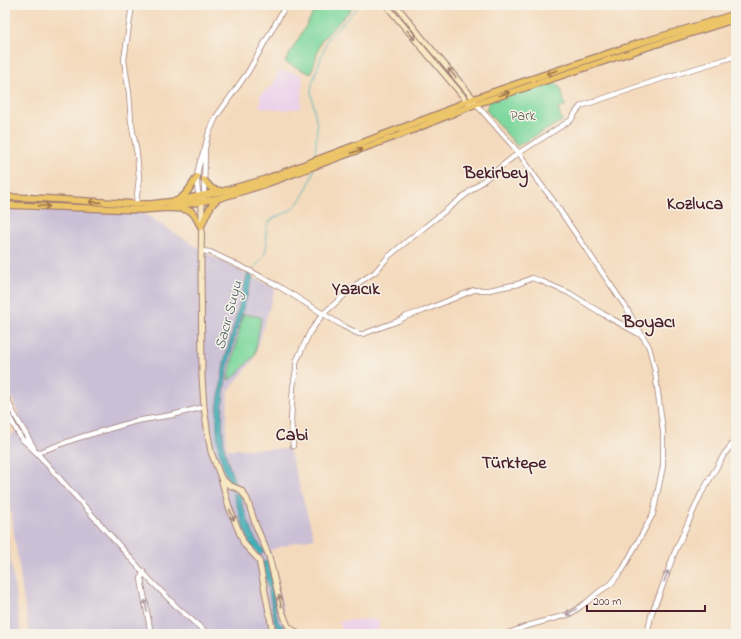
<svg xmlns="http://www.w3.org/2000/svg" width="741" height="639" viewBox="0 0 741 639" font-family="'Indie Flower',sans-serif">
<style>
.built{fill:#ecd1ea}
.industrial{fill:#cbbfd5}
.green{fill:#7ed89e;stroke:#647c64}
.water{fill:#41b1ba;stroke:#466872}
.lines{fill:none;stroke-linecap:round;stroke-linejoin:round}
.stream{stroke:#41b1ba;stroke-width:1}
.tertiary-casing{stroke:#9f7c74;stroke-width:6}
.secondary-casing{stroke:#9f7c74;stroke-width:7}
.primary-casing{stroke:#9f7c74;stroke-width:8}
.tertiary{stroke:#fff;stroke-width:4.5}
.secondary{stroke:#f8e8c3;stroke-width:5}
.primary{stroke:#edc569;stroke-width:5.5}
.oneway{stroke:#a18477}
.oneway2{stroke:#9c724a}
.oneway3{stroke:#ae9aa0}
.labels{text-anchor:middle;stroke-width:3;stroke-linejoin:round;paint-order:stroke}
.park-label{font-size:14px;fill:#5a564e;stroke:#f7f3e8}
.water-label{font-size:15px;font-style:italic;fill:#465964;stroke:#f7f3e8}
.district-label{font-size:18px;font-weight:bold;fill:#4a1f2b;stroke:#f7f3e8}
</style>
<rect width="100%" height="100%" fill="#f7f3e8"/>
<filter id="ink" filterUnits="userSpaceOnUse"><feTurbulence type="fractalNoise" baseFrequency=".025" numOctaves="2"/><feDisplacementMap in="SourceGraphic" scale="8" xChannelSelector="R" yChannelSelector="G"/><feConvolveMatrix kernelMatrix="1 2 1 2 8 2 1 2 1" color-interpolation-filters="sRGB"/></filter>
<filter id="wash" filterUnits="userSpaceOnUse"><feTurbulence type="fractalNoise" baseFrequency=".012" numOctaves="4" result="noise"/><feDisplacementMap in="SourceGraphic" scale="16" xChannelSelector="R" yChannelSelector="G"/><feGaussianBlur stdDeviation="0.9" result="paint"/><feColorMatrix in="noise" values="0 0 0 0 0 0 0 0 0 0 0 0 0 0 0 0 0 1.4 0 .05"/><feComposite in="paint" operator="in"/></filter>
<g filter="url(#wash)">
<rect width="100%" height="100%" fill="#f4dabc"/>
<path class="built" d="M280 70 303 75 301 108 283 110 260 107V95L273 85Z
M370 619 380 622 376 634H343L339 621Z"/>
<path class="industrial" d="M5 210H138L210 255 275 289 254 359 228 392 226 449H289L314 538 297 542 270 550 286 622 300 634H29L5 474V442L22 424 5 380Z
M5 520 21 634H5Z"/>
<path class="green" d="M318 5H355L321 41 311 74 285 62Z
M553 80 561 89 565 106 558 109 562 121 517 146 486 110 489 101Z
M243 314 261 317 255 355 235 376 228 380Z"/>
<path class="water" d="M248 273 253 277C237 329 216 390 224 446 226 459 231 471 235 484L230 482 224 469 220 451 218 434 217 410 224 363Z
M234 493 241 494 242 504 255 539 265 551 259 555 250 543 245 529Z
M267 560 273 586 274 600 278 622 292 634H284L275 624 268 587 262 563Z"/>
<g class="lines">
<path class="stream" d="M315 158 317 126 311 91 312 84 326 43 329 37 360 5
M253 269C258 264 265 257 266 249 268 241 264 231 268 224 272 217 282 215 289 211 301 204 311 182 314 169
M217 412C215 440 218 454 228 481
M230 487 239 513 246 537 249 544 259 554 263 562
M278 628 283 634"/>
</g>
</g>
<g filter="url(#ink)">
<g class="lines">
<defs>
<path id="tertiary" d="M132 5 124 60 129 93 131 121 137 154 139 178 136 204
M476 104 519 153 536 178 552 199 625 306 649 347 655 371 663 431V466L653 514 623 569 611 584 600 591 587 602 570 614 527 626 506 634
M200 198C194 184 198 163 205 149
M202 201 204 195 205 148 208 135 216 117 248 72 286 5
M201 251 210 252 250 271 278 286 343 326 359 334H363L398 321 407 316 423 311 474 290H489L518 284 532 278 541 281 569 293 603 314 641 335
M5 393 13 412 34 448
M5 409 8 415 21 438 37 453 150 580 180 610 208 634
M293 446 291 420 293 387 296 370V362L310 332 323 314 357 284 375 272 389 256 406 242 517 154 571 120 576 112 581 106 661 79 736 56
M37 453 78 438 136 421 172 415 204 407
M143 571 141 579 151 634
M647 634 652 612 660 593 674 554 701 494 725 453 736 440"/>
<path id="secondary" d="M386 5 467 101 470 102
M396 5 423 39 474 99 475 101
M202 201 201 263 202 377 204 407 208 435 211 452 221 478 229 507 244 544 259 560 272 628 277 634
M221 478 229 485 241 490 247 499 256 526 269 556 282 611 288 626 298 634"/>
<path id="primary" d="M204 180 212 189 221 191
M5 197 35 198 136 204H151L176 201 223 191 263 180 441 113 467 101 516 84 636 44 736 14
M178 200C187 195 191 186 197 177
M5 205 141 210 167 208 183 209 191 211 195 216 201 227
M167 208 220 198 263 185 408 132 476 104 638 50 736 19
M201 227C205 217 210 204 219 198"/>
</defs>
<use href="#tertiary" class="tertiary-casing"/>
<use href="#secondary" class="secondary-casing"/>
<use href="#primary" class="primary-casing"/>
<use href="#tertiary" class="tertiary"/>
<use href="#secondary" class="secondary"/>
<use href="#primary" class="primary"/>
</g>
<defs><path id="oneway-shaft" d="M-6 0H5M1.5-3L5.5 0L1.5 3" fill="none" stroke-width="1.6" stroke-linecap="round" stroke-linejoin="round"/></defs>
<g class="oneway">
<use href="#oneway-shaft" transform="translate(411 35) rotate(50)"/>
<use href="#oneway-shaft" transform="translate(452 73) rotate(-130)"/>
<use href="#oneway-shaft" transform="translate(232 515) rotate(68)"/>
<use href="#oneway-shaft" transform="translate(280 601) rotate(-103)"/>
</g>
<g class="oneway2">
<use href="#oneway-shaft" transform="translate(552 72) rotate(162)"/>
<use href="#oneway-shaft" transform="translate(504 94) rotate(-19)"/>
<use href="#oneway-shaft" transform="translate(357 151) rotate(-19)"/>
<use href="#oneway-shaft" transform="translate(95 202) rotate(-176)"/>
<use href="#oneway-shaft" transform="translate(44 206) rotate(3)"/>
</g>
<g class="oneway3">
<use href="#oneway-shaft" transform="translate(666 576) rotate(-71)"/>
<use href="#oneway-shaft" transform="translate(146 606) rotate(-99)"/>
<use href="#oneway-shaft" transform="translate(571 612) rotate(151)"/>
</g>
</g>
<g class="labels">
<g class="park-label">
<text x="523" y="120">Park</text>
</g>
<g class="water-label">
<text transform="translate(228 315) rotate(-75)" y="5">Sacır Suyu</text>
</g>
<g class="district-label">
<text x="496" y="178">Bekirbey</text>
<text x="695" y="209">Kozluca</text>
<text x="356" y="294">Yazıcık</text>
<text x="649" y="327">Boyacı</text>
<text x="292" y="440">Cabi</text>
<text x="514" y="468">Türktepe</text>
</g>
</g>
<rect width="741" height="639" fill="none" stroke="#f7f3e8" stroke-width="20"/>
<path d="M587 605v6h118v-6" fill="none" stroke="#4a1f2b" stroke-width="2"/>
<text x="593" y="605" font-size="12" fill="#4a1f2b" stroke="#f7f3e8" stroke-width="3" paint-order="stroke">200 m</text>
</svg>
